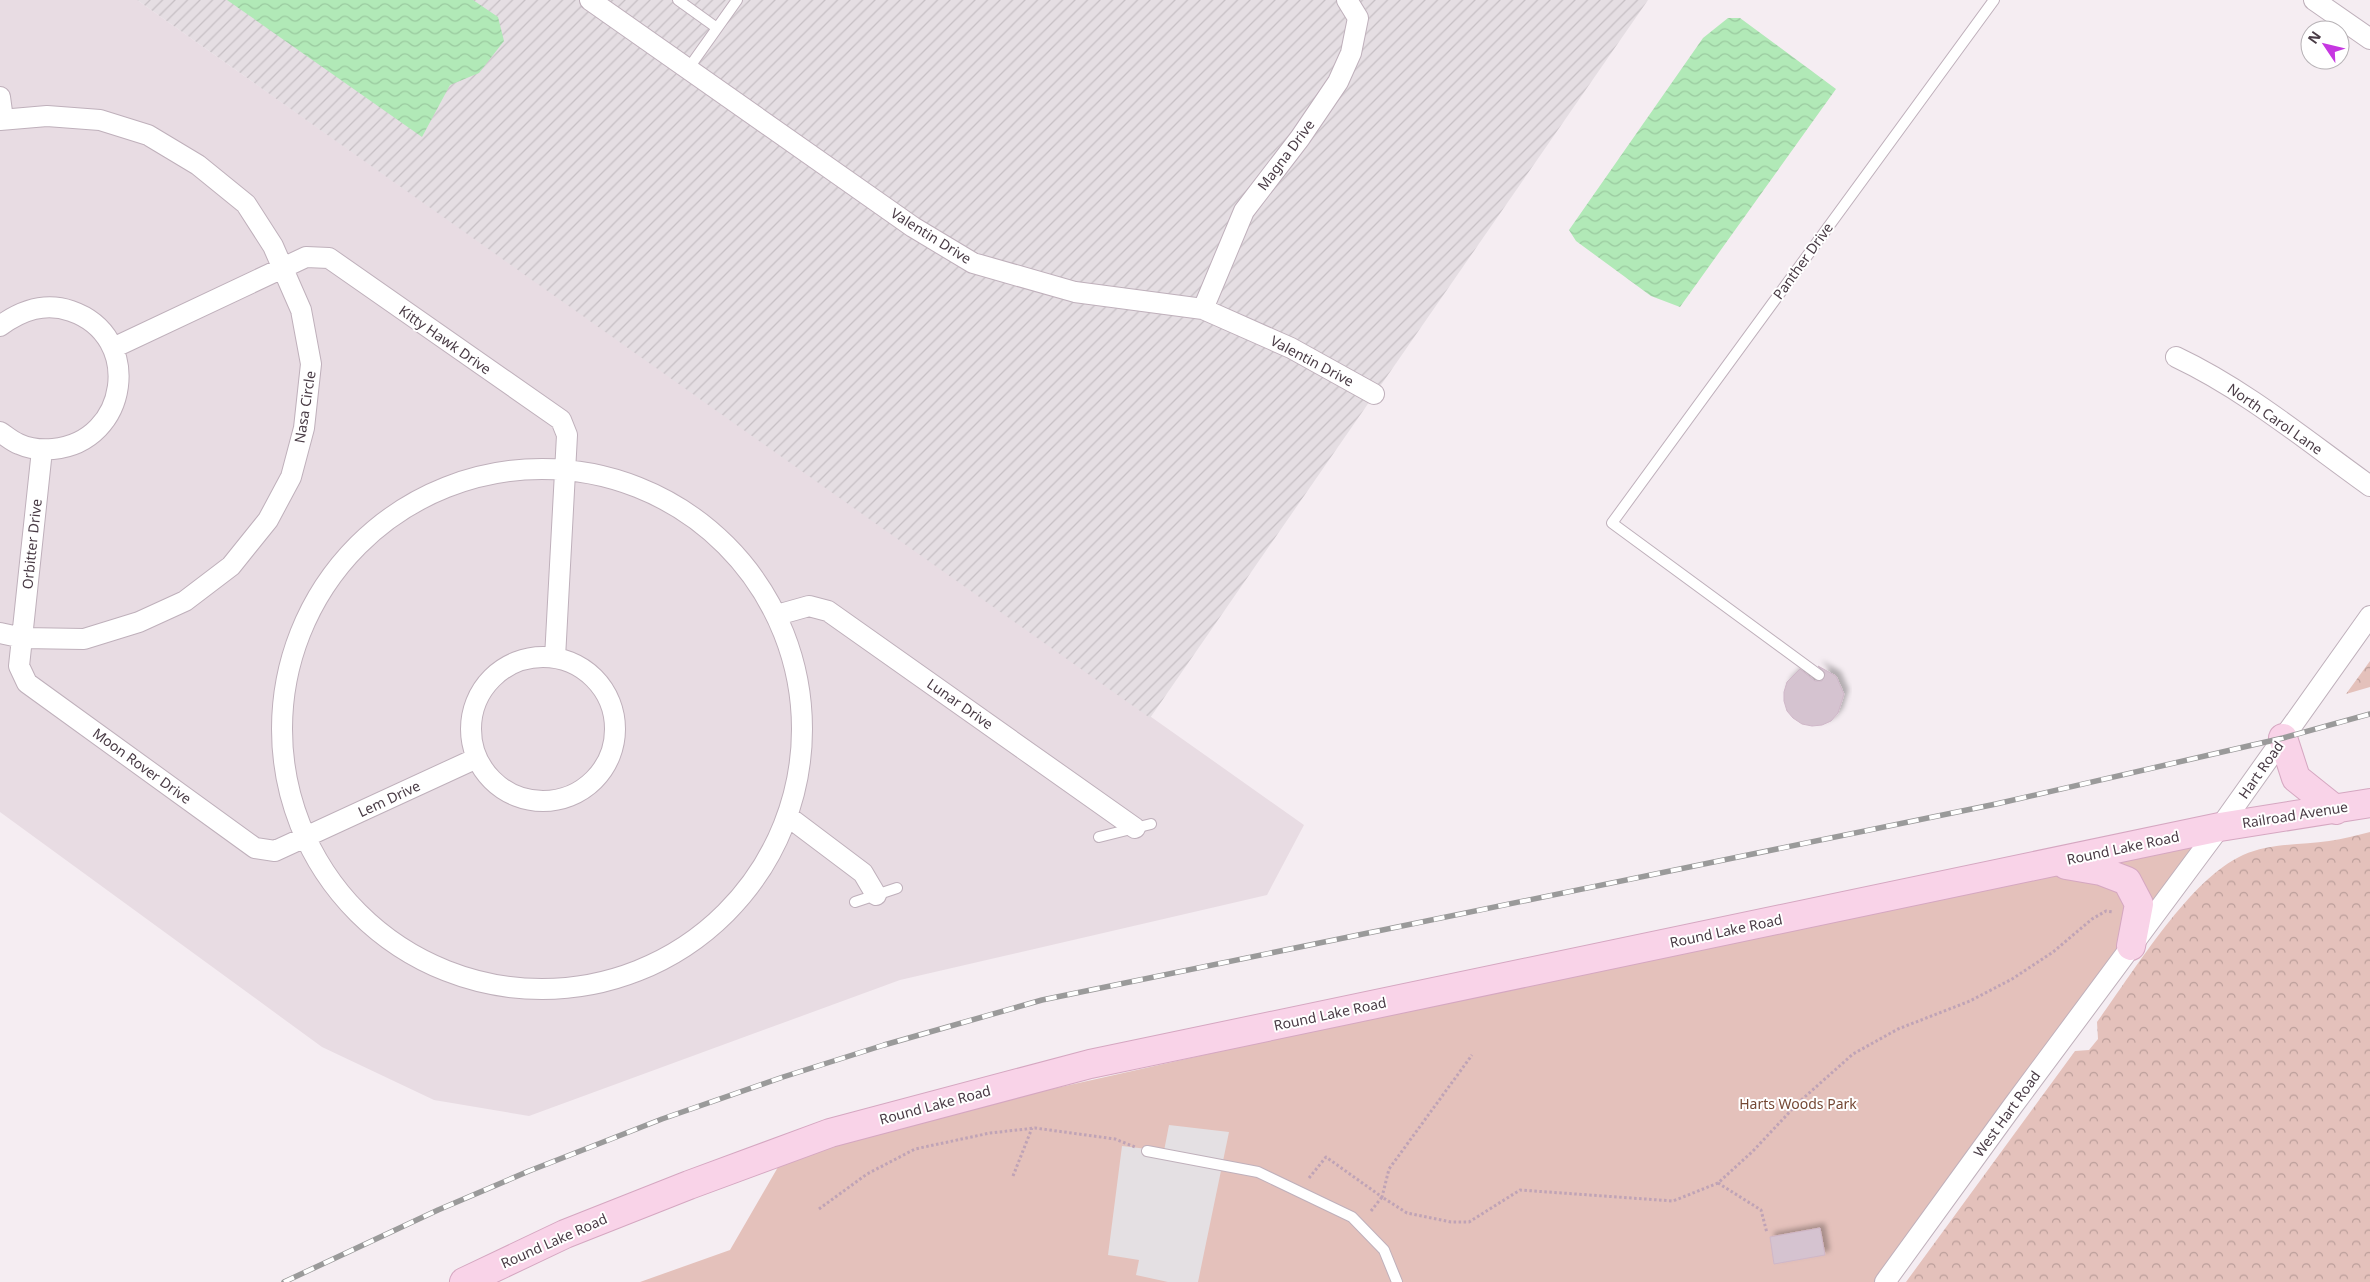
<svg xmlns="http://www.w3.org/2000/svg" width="2370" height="1282" viewBox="0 0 2370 1282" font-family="'Noto Sans',sans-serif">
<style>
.residential{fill:#e8dce3}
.industrial{fill:url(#industrial-furrows)}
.forest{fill:url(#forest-crowns)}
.park{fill:#e4c1bb}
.parking{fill:#e4e0e3}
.water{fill:url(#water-waves)}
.building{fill:#d5c3d0;stroke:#cfb7c8;filter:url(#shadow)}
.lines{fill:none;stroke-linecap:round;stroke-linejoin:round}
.service-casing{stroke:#bfb0bb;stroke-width:12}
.minor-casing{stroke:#bfb0bb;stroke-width:22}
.secondary-casing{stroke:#d5a7c1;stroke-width:30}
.path{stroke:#bfa3b6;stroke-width:3;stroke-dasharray:2.5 2.5;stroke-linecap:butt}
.service{stroke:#fff;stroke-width:10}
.minor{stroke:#fff;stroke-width:20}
.secondary{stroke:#f9d3e8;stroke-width:28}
.rail-casing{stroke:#9a9a9a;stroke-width:5.5}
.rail{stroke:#fff;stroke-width:4;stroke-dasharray:11;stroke-linecap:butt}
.labels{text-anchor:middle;stroke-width:4;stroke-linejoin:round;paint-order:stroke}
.street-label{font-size:14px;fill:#493b45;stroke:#fff}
.park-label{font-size:14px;fill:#754834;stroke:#fff}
</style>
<defs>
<pattern id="industrial-furrows" width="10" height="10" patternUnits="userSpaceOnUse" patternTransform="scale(1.25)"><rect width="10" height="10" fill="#e5dee3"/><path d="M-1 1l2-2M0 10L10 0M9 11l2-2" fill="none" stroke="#c6bfc4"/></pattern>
<pattern id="forest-crowns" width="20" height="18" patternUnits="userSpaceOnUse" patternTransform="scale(1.25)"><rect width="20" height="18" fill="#e4c1bb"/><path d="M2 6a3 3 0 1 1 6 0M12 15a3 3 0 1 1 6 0" fill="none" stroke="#bb9e9a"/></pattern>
<pattern id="water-waves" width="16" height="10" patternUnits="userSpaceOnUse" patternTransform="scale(1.25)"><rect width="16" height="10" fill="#b1e9b7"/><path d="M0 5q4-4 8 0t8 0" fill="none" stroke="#9ac99f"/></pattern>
<filter id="shadow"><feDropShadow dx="4.5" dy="-4.5" stdDeviation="2.5" flood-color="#0004"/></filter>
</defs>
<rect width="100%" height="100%" fill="#f5edf2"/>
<path class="residential" d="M0 0H137L1304 825 1267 895 900 980 529 1116 434 1100 322 1047 0 812Z"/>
<path class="industrial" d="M137 0H1648L1150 718Z"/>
<path class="forest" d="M2370 661V687L2346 694Z
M2370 832V1282H1906L2075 1051 2089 1050 2098 1039 2097 1022C2133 973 2189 879 2243 855 2270 843 2301 845 2329 841 2343 839 2357 835 2370 832Z"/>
<path class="park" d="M2220 827 1889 1282H640L730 1250 789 1148Z"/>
<path class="parking" d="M1169 1125 1229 1132 1198 1282H1168L1136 1275 1139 1260 1108 1255 1122 1146 1164 1151Z"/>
<path class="water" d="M227 0H473L498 17 504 41 479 73 450 85 422 137Z
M1728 18H1740L1836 89 1680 307 1651 296 1576 241 1569 230 1703 38Z"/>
<path class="building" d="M1818 666 1836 676 1844 694 1838 713 1831 721 1822 725 1812 726 1802 724 1793 718 1787 711 1784 701V692L1787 682 1800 669 1815 681H1822L1825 673Z
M1820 1228 1825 1255 1774 1264 1770 1237Z"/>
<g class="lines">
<defs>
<path id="service" d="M678 0 717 28
M688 69 737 0
M1819 675 1612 523 1994 0
M1099 837 1151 824
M855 902 897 888
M1147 1151 1258 1172 1352 1217 1384 1250 1397 1282"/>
<path id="minor" d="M590 0 913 227 973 263 1075 292 1203 309 1291 348 1374 394
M2314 0 2370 39
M0 97 3 119
M0 120 47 116 100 120 148 135 198 165 246 204 273 246 301 310 311 364 304 428 291 477 268 520 231 566 185 601 139 622 84 639 23 638 0 633
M1203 309 1244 211 1300 138 1338 82 1351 53 1358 18 1347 0
M0 326C22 310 45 302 71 311 144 336 129 442 53 449 42 450 30 449 19 444 13 442 6 436 0 432
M113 348 306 257 329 258 561 420 567 435 555 658
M2176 357C2246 390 2307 441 2370 486
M42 450 19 666 27 683 255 848 275 851 477 758
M282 729a260 260 0 1 1 520 0a260 260 0 1 1-520 0Z
M777 615 809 606 828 611 1135 828
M471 729a72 72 0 1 1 144 0a72 72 0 1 1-144 0Z
M790 818 863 873 876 895
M1885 1282 2012 1107 2220 827 2370 616"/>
<path id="secondary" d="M2283 738 2296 778 2336 810
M2066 865 2101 871 2127 881 2139 904 2131 946
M464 1282 565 1234 689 1185 830 1133 1090 1064 2220 827 2370 803"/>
</defs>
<use href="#service" class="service-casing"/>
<use href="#minor" class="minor-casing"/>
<use href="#secondary" class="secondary-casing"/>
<path class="path" d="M1013 1176 1032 1128
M1309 1178 1326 1157 1382 1197 1389 1169 1472 1055
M1718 1183 1761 1210 1767 1233
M819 1209 867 1174 915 1149 990 1133 1035 1128 1115 1139 1135 1147
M1371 1211 1382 1197 1407 1213 1451 1222H1469L1520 1190 1673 1201 1718 1183 1753 1151 1799 1102 1853 1054 1898 1029 1970 1001 2012 979 2053 952 2092 919 2106 911 2113 912"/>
<use href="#service" class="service"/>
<use href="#minor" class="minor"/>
<use href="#secondary" class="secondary"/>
<defs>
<path id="rail" d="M284 1282 438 1210 529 1171 662 1119 783 1077 884 1045 1042 1000 1996 804 2283 738 2370 714"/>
</defs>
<use href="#rail" class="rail-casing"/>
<use href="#rail" class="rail"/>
</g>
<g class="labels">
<g class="street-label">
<text transform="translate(1286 155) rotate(-53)" y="5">Magna Drive</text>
<text transform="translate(931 236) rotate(32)" y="5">Valentin Drive</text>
<text transform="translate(1803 261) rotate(-54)" y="5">Panther Drive</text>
<text transform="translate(445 340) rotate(35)" y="5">Kitty Hawk Drive</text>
<text transform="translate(1312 361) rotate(28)" y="5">Valentin Drive</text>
<text transform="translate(305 407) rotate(-81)" y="5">Nasa Circle</text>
<text transform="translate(2275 419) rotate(35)" y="5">North Carol Lane</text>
<text transform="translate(32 544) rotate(-84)" y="5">Orbitter Drive</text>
<text transform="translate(960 704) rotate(35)" y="5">Lunar Drive</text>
<text transform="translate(142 766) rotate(36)" y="5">Moon Rover Drive</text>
<text transform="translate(2261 770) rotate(-55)" y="5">Hart Road</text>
<text transform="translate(389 799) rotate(-25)" y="5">Lem Drive</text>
<text transform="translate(2295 815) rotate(-9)" y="5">Railroad Avenue</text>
<text transform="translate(2123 848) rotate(-12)" y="5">Round Lake Road</text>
<text transform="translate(1726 931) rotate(-12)" y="5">Round Lake Road</text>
<text transform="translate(1330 1014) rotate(-12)" y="5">Round Lake Road</text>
<text transform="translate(935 1105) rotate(-15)" y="5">Round Lake Road</text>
<text transform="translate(2007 1114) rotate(-54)" y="5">West Hart Road</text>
<text transform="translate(554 1241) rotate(-24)" y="5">Round Lake Road</text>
</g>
<g class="park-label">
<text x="1798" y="1109">Harts Woods Park</text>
</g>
</g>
<g transform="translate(2325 45) rotate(305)"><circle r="24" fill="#ffffff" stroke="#b6b1b5"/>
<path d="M0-4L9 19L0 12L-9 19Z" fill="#c637e1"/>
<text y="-8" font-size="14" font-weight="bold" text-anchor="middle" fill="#493b45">N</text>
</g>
</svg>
